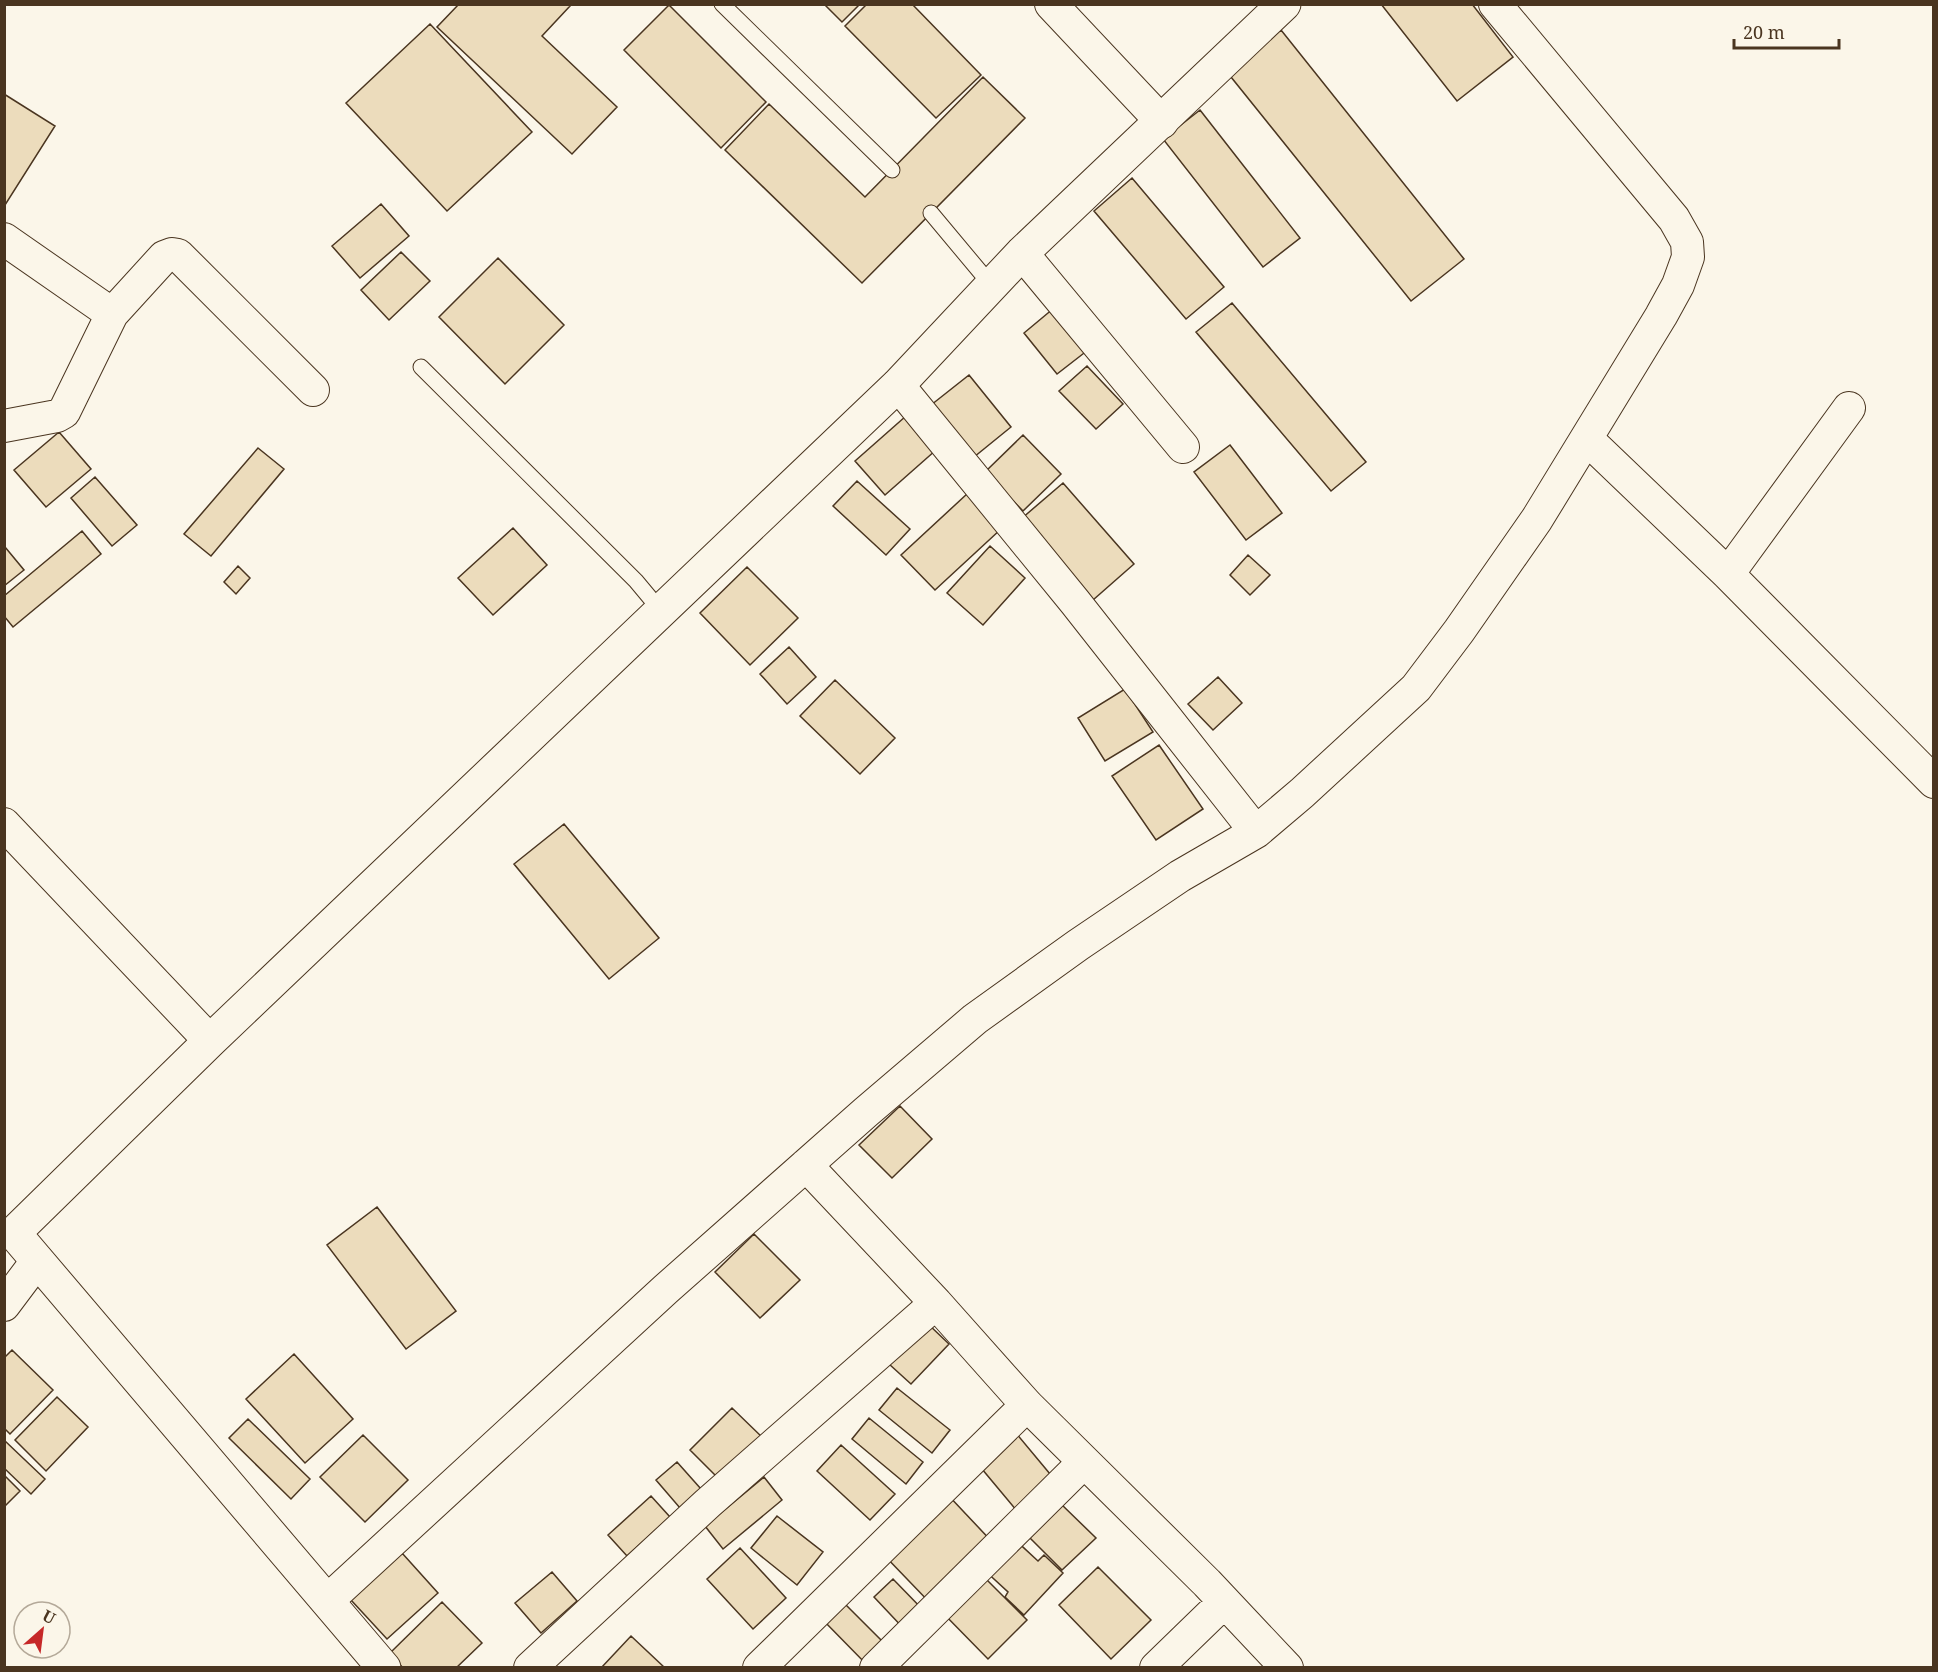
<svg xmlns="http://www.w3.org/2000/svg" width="1938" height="1672" viewBox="0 0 1938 1672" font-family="'Noto Serif',serif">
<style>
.building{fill:#ecdcbc;stroke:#4a3520;stroke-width:1.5}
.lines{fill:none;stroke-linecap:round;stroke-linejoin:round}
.service-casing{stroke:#4a3520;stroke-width:17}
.minor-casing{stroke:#4a3520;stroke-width:34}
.tertiary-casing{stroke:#4a3520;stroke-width:35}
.service{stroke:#fbf6e9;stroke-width:15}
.minor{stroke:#fbf6e9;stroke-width:32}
.tertiary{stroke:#fbf6e9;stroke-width:33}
</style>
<rect width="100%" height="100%" fill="#fbf6e9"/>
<path class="building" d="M459 4H568L570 6 542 36 617 107 572 154 437 27Z
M824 4H860L842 22Z
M867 4H912L981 75 936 118 845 26Z
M1381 4H1472L1513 57 1457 101Z
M669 5 766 102 721 148 624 50Z
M430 24 532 132 447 211 346 103Z
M1281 30 1464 259 1411 301 1227 72Z
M983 77 1025 118 862 283 725 150 769 104 865 197Z
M4 94 55 126 5 205H4Z
M1200 110 1300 238 1263 267 1163 139Z
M1132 178 1224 287 1186 319 1094 211Z
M381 204 409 236 360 278 332 246Z
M401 252 430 281 389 320 361 290Z
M498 258 564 325 505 384 439 317Z
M1232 303 1366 462 1331 491 1196 332Z
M1054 308 1088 350 1057 374 1024 333Z
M1087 366 1123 404 1096 429 1059 391Z
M969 375 1011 427 974 457 931 405Z
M906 416 936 450 885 495 855 461Z
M59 432 91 469 46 507 14 470Z
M1023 435 1061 474 1023 511 985 472Z
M1230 445 1282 513 1246 540 1194 472Z
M258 448 284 469 211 556 184 534Z
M95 477 137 525 112 546 71 498Z
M857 481 910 529 886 555 833 506Z
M1063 483 1134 564 1093 600 1021 519Z
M968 493 1001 529 935 590 901 555Z
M513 528 547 565 493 615 458 578Z
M82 531 101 554 13 627 4 616V596Z
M990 546 1025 578 983 625 947 593Z
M5 547 24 570 4 586V548Z
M1248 555 1270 575 1250 595 1230 575Z
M238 566 250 578 236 594 224 582Z
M747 567 798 618 750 665 700 613Z
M789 647 816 677 787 704 760 674Z
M1218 677 1242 703 1213 730 1188 704Z
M835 680 895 738 860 774 800 716Z
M1125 689 1153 732 1105 761 1078 718Z
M1159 745 1203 809 1156 840 1112 776Z
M564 824 659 938 609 979 514 864Z
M900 1106 932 1139 892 1178 859 1145Z
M377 1207 456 1311 406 1349 327 1245Z
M754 1234 800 1280 760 1318 715 1272Z
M927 1323 949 1344 911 1384 889 1364Z
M12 1350 53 1390 10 1434 4 1428V1358Z
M294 1354 353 1419 305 1463 246 1399Z
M897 1388 950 1430 932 1453 879 1410Z
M57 1397 88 1427 46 1471 15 1440Z
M732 1408 763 1438 720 1480 690 1450Z
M869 1418 923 1462 906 1484 852 1439Z
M248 1419 310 1479 291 1499 229 1438Z
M1015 1432 1055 1480 1017 1511 977 1463Z
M363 1435 408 1480 365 1522 320 1477Z
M4 1440 45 1479 31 1494 4 1468Z
M841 1445 895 1494 870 1520 817 1471Z
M677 1462 701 1489 680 1508 656 1480Z
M4 1475 20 1491 4 1507Z
M764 1477 782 1500 723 1549 705 1526Z
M947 1494 996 1546 933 1606 883 1554Z
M651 1496 670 1517 627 1556 608 1535Z
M1060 1503 1096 1538 1062 1570 1027 1535Z
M777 1516 823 1552 797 1585 751 1548Z
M1011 1536 1038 1561 1044 1555 1063 1573 1024 1615 1005 1597 1008 1592 982 1568Z
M740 1548 786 1598 753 1629 707 1579Z
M402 1553 438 1593 387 1639 351 1600Z
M1098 1567 1151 1620 1111 1659 1059 1605Z
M552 1572 577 1601 541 1633 515 1603Z
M979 1572 1027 1620 988 1659 940 1610Z
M893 1579 926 1613 906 1631 874 1597Z
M841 1600 890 1649 870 1668 822 1619Z
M442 1602 482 1643 456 1668H403L390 1653Z
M631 1636 665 1668H601Z"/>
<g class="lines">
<defs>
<path id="service" d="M722 4 892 170
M931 213 992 286
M421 367 636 581 661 611"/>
<path id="minor" d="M1051 4 1162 122
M4 239 112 314 164 257 172 254 178 255 313 390
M1022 253 1183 447
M898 385 1075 602 1256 832
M4 426 57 416 64 412 112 314
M1587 439 1728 574 1934 782
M1728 574 1849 408
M4 824 210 1041
M806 1165 936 1303 1027 1405 1207 1583 1287 1668
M4 1305 37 1261
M327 1601 666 1289 866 1112 975 1019 1078 945 1180 876 1256 832 1302 793 1416 688 1459 631 1537 519 1661 316 1678 285 1688 257 1687 242 1674 219 1495 4
M530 1668 708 1503 936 1303
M759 1668 1027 1405
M876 1668 1084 1462
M1156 1668 1224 1602"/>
<path id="tertiary" d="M384 1668 14 1233 210 1041 898 385 1022 253 1284 4"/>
</defs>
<use href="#service" class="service-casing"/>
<use href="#minor" class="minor-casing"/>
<use href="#tertiary" class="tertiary-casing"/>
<use href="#service" class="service"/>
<use href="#minor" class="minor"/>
<use href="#tertiary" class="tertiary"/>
</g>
<rect width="1938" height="1672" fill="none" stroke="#4a3520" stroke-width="12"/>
<g transform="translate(42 1630) rotate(28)"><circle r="28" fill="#fbf6e9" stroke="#b4a999" stroke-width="1.5"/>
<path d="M0-4.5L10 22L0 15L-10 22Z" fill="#c62828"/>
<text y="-9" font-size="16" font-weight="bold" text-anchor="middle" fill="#4a3520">U</text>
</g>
<path d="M1734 39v9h105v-9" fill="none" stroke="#4a3520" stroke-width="3"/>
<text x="1743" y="39" font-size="18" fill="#4a3520" stroke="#fbf6e9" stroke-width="4.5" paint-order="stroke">20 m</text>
</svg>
